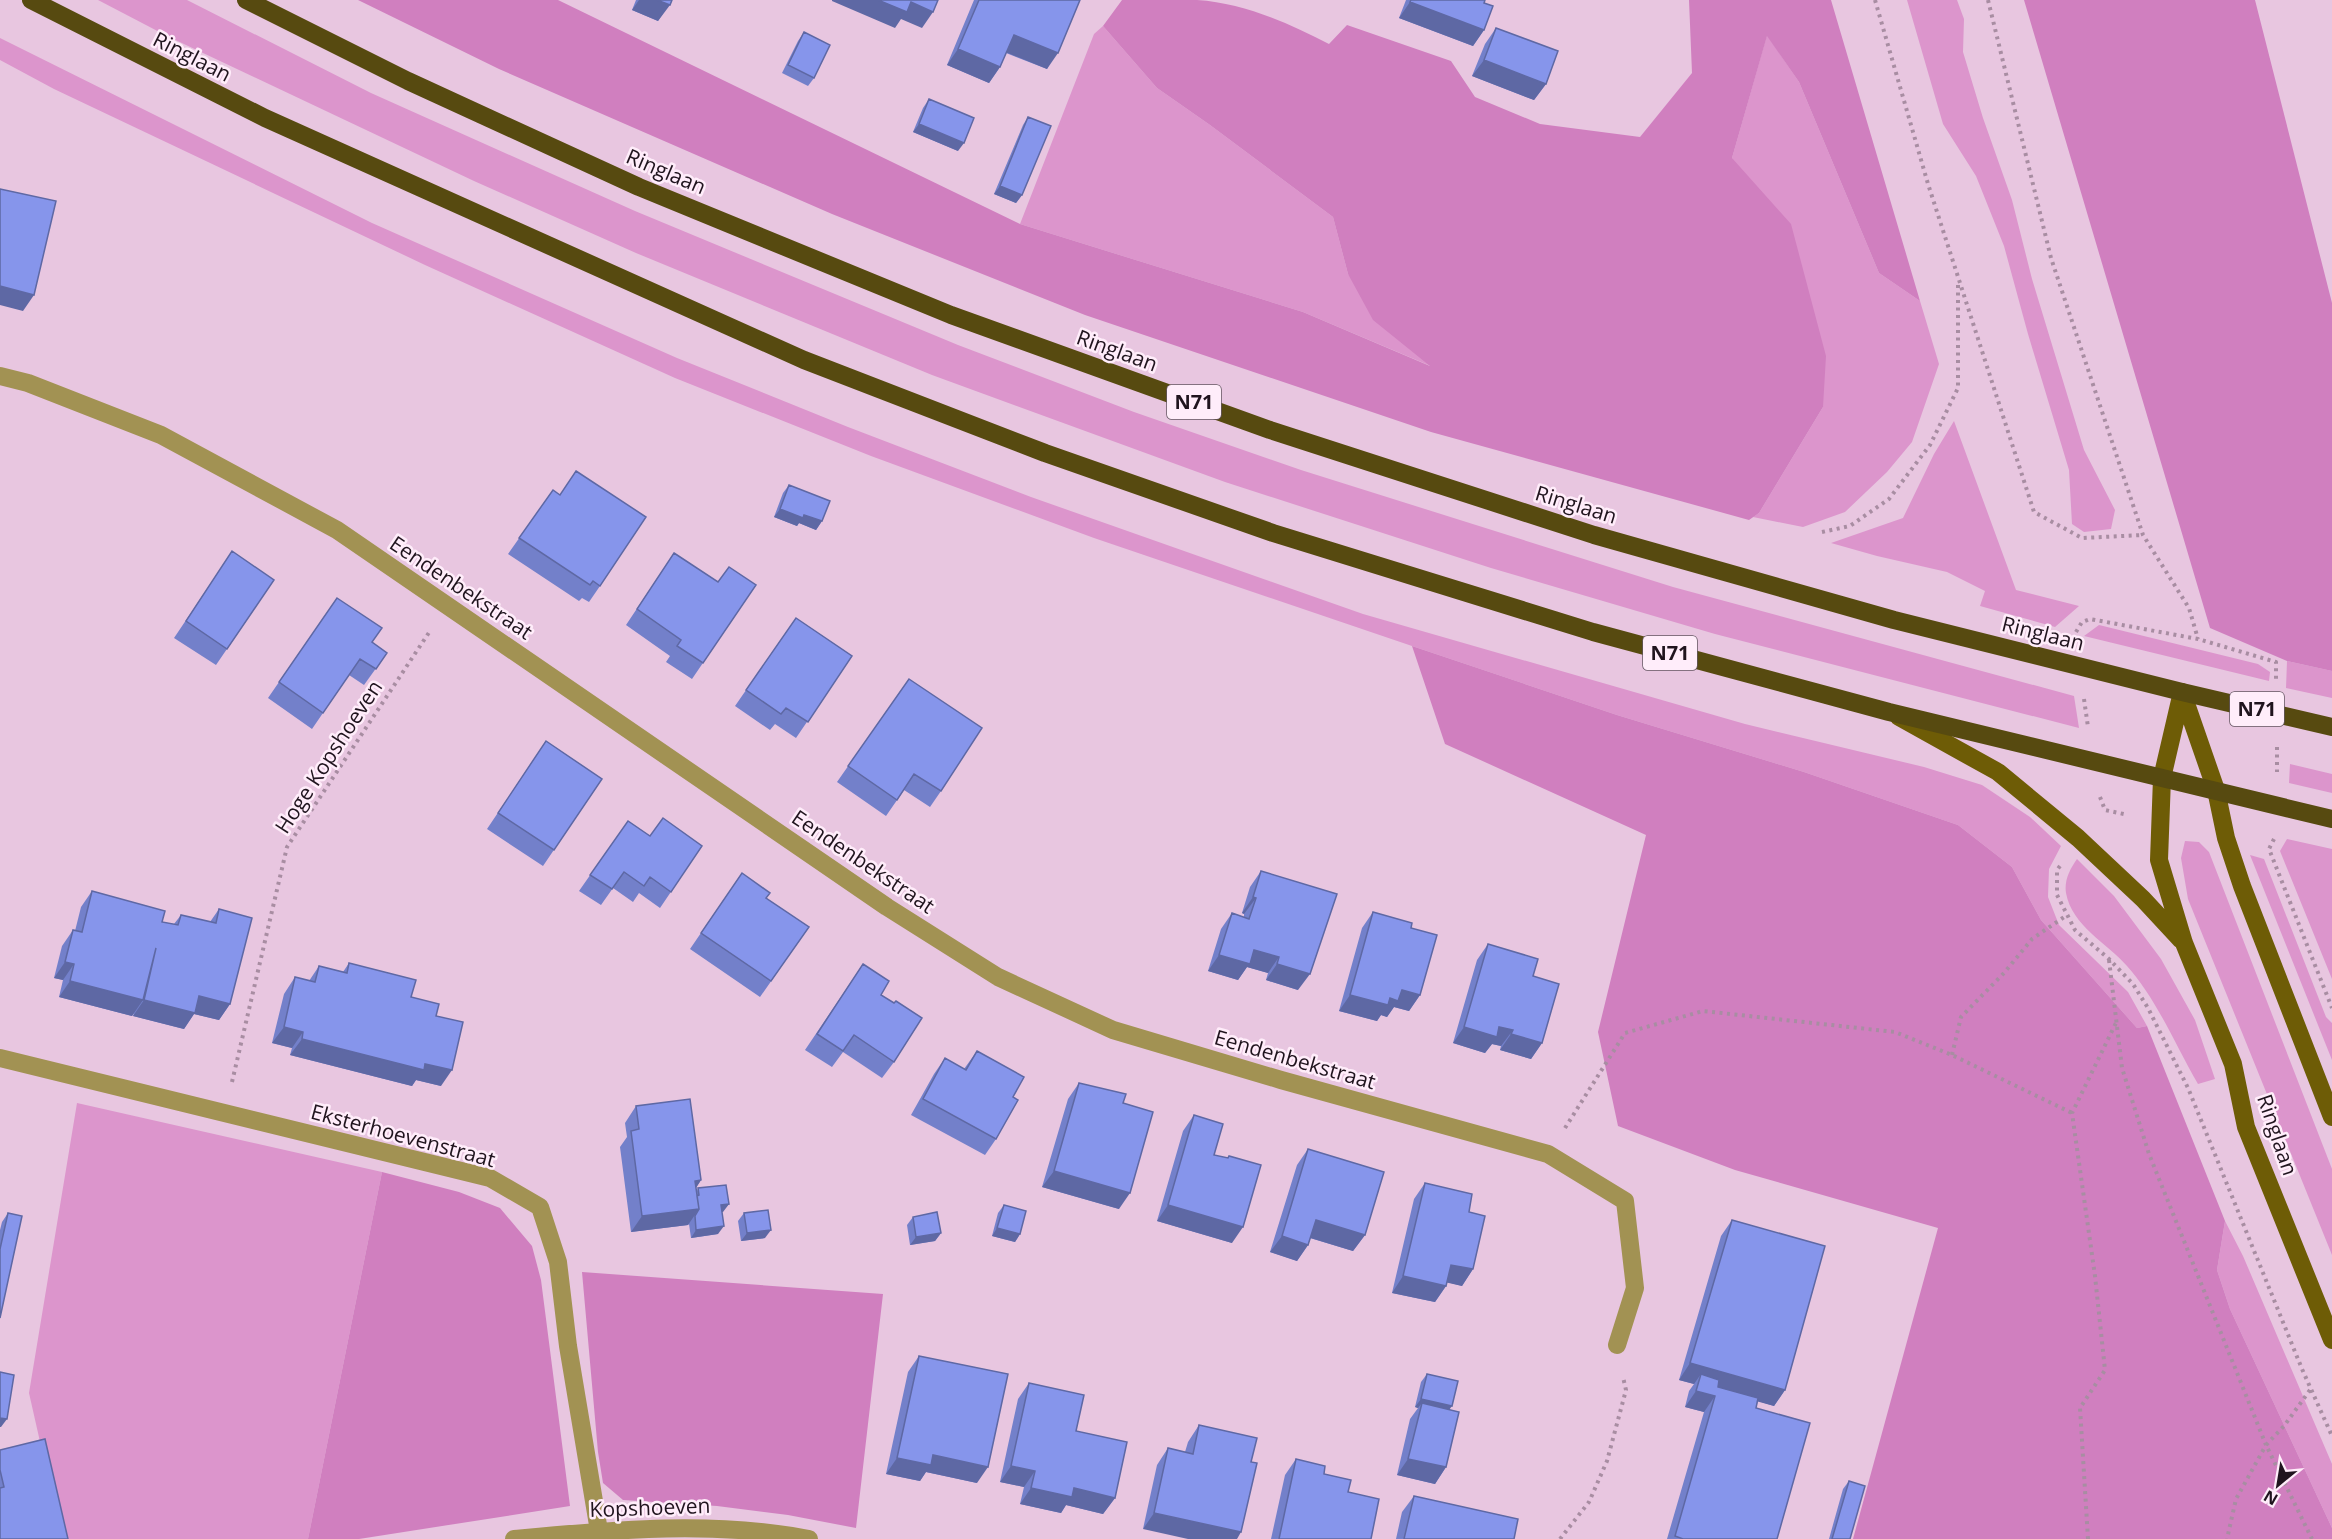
<svg xmlns="http://www.w3.org/2000/svg" width="2332" height="1539" viewBox="0 0 2332 1539" font-family="'Open Sans',sans-serif">
<style>
.green{fill:#dc95cc}
.forest{fill:#d07fbf}
.lines{fill:none;stroke-linecap:round;stroke-linejoin:round}
.path{stroke:#a88da2;stroke-width:4;stroke-dasharray:3 4.5;stroke-linecap:butt}
.minor{stroke:#a29253;stroke-width:18}
.major{stroke:#6e5c06;stroke-width:18}
.highway{stroke:#574a10;stroke-width:18}
.wall{fill:#7380ca}
.shaded-wall{fill:#5e68a4}
.building{fill:#8695eb;stroke:#5e68a4;stroke-width:1.5}
.labels{text-anchor:middle;stroke-width:5;stroke-linejoin:round;paint-order:stroke}
.shield{fill:#ffedfa;stroke:#635560;stroke-width:1.5}
.shield-label{font-size:20px;font-weight:bold;fill:#20141e}
.street-label{font-size:21px;fill:#20141e;stroke:#ffedfa}
</style>
<rect width="100%" height="100%" fill="#e8c6e0"/>
<path class="green" d="M98 0H187L371 93 635 211 958 345 1134 412 1301 470 1673 587 2074 696 2079 728 1715 634 1491 568 1225 482 932 375 636 253 474 181 167 36Z
M1907 0H1957L1964 19 1963 52 1983 118 2012 200 2032 279 2084 450 2115 510 2111 529 2084 532 2072 524 2069 470 2028 334 2004 246 1976 176 1943 124Z
M1103 26 1157 88 1210 125 1333 217 1348 274 1433 367 1303 312 1020 224 1094 34Z
M1767 35 1799 82 1879 273 1920 301 1939 364 1912 442 1887 472 1845 512 1803 527 1753 517 1759 513 1823 407 1732 158Z
M0 38 372 223 677 358 848 427 1031 497 1363 614 1745 724 1924 767 1982 785 2030 817 2061 846 2049 869 2048 897 2059 925 2128 992 2147 1026 2137 1028 2041 920 2012 867 1958 825 1804 772 1617 715 1412 646 1094 538 871 456 675 378 425 265 54 89 0 60Z
M1954 421 2016 590 2079 606 2055 627 1980 606 1985 591 1947 572 1877 556 1831 543 1903 518 1934 454Z
M2099 625 2258 664 2270 672 2269 681 2084 636Z
M2287 661 2332 671V698L2286 688Z
M2290 764 2332 774V793L2289 783Z
M2287 839 2332 849V979L2280 851Z
M2185 841 2199 842 2209 852 2332 1169V1255L2188 899 2181 858Z
M2250 855 2264 859 2326 1017 2332 1023V1060Z
M2077 859 2114 896 2161 959 2195 1020 2215 1079 2198 1084C2176 1046 2156 998 2127 966 2107 943 2072 926 2066 893 2064 880 2070 869 2077 859Z
M77 1103 382 1172 308 1539H62L29 1393Z
M2225 1221 2243 1256 2332 1464V1528L2230 1309 2217 1270Z"/>
<path class="forest" d="M358 0H558L1020 224 1303 312 1430 366 1373 320 1348 274 1333 217 1210 125 1157 88 1103 26 1122 0C1147 0 1172 0 1197 0 1244 3 1288 23 1329 44L1347 25 1451 61 1475 97 1540 124 1640 137 1692 73 1689 0H1831L1920 301 1879 273 1799 82 1767 36 1732 158 1791 224 1826 356 1823 407 1759 513 1749 520 1431 432 1085 315 832 214 499 69Z
M2024 0H2255L2332 303V671L2287 661 2210 628Z
M1412 646 1617 715 1804 772 1958 825 2012 867 2041 920 2137 1028 2147 1026 2225 1221 2217 1270 2230 1309 2332 1528V1539H1853L1938 1228 1735 1170 1618 1126 1598 1032 1646 835 1445 744Z
M382 1172 459 1192 500 1208 532 1246 541 1280 570 1506 359 1539H308Z
M582 1272 883 1294 856 1528 788 1515 717 1506 623 1500 603 1483 598 1452Z"/>
<g class="lines">
<path class="path" d="M1875 0 1928 184 2034 512 2082 538 2143 535
M1988 0 2051 258 2143 535 2189 608 2198 639
M1822 532 1850 526 1889 499 1930 445 1958 388V281
M2076 632 2082 622 2090 619 2198 639 2276 662V682
M2084 699 2088 727
M2277 747V772
M2100 797 2105 810 2128 815
M2274 839 2269 849 2332 1008
M2060 866 2057 870V895L2075 930 2109 959 2133 984 2148 1008 2188 1088 2302 1369 2332 1436
M2109 960 2122 1068 2149 1154 2266 1445 2236 1499 2227 1539
M1952 1055 1961 1017 2004 973 2032 939 2067 915
M232 1082 287 847 430 631
M1565 1128 1625 1033 1703 1011 1895 1032 1952 1055 2072 1113
M2310 1390 2284 1426 2266 1445 2312 1539
M1560 1539 1589 1502 1607 1461 1626 1390 1623 1377
M2088 1539 2080 1408 2105 1370 2095 1276 2072 1113 2116 1023"/>
<path class="minor" d="M0 376 28 383 161 435 337 530 887 907 998 977 1113 1030 1281 1080 1548 1154 1625 1201 1635 1288 1617 1345
M0 1058 490 1178 540 1207 558 1262 568 1346 599 1531
M514 1539C612 1530 711 1520 809 1539"/>
<path class="major" d="M2182 692 2162 778 2159 860 2184 943 2233 1064 2246 1127 2332 1340
M2182 692 2216 790 2226 838 2242 886 2332 1117
M1899 717 1998 772 2078 838 2143 899 2181 940"/>
<path class="highway" d="M31 0 265 118 804 360 1045 453 1273 533 1593 632 1889 712 2332 819
M246 0 408 81 639 187 951 315 1270 430 1594 535 1894 620 2182 692 2332 727"/>
</g>
<path class="wall" d="M636 0H672L658 21 632 10Z
M974 0H1080L1047 69 1006 53 1000 67 989 83 947 65Z
M1406 0H1485L1484 3V30L1473 46 1399 18Z
M1496 28 1546 84 1534 100 1472 76 1485 44Z
M804 32 814 78 808 86 782 73 798 41Z
M929 99 958 151 913 132 923 108Z
M1028 117 1022 195 1016 203 994 194 1023 125Z
M789 485 822 521 816 530 799 523 797 526 774 517 783 493Z
M553 490 600 586 589 602 582 598 579 601 508 554Z
M674 553 718 582 756 585 692 679 666 662 670 656 626 625Z
M221 568 274 580 216 665 174 638Z
M337 598 372 642 387 653 364 685 349 675 312 729 268 698Z
M796 618 852 656 796 738 775 724 770 730 735 706Z
M909 679 941 791 930 807 904 790 886 816 837 782Z
M546 741 602 779 543 866 487 829Z
M628 821 650 836 702 846 660 908 639 893 633 902 613 888 601 905 579 891Z
M1261 871 1298 990 1266 980 1268 973 1247 967 1238 980 1208 971 1221 929 1232 913 1244 917V914L1242 913 1250 887Z
M742 873 766 898 809 927 760 997 690 949Z
M92 891 162 922 174 924 181 915 210 922 219 909 230 1004 219 1020 194 1014 184 1029 133 1016 134 1013 132 1016 59 997 63 980 54 978 62 946 73 930 75 931 81 907Z
M1373 912 1411 928 1420 995 1409 1011 1394 1007 1387 1017 1381 1015 1377 1021 1339 1011 1362 928Z
M1488 944 1533 976 1542 1043 1531 1059 1500 1050 1501 1046 1492 1044 1485 1053 1453 1043 1477 960Z
M349 963 411 997 436 1016 441 1086 416 1080 412 1086 290 1055 292 1048 272 1043 284 994 295 977 309 981 319 966 343 972Z
M863 964 881 995 894 1003V1062L882 1078 843 1052 832 1067 805 1050Z
M977 1051 1013 1097 996 1139 985 1155 911 1115 934 1074 945 1058 964 1069Z
M1079 1083 1123 1103 1119 1209 1042 1187 1068 1099Z
M636 1106 701 1180 696 1188 697 1191 698 1188 729 1204 722 1212 718 1234 691 1238 689 1224 688 1225 631 1232 620 1147 627 1137 625 1123Z
M1194 1115 1214 1155 1227 1158 1229 1156 1232 1243 1157 1221 1183 1131Z
M1308 1149 1365 1235 1353 1251 1310 1238 1308 1245 1297 1261 1270 1252 1297 1165Z
M1425 1183 1469 1212 1473 1269 1462 1286 1447 1282 1446 1286 1435 1302 1392 1293 1414 1199Z
M1004 1205 1020 1234 1015 1242 992 1236 998 1213Z
M8 1213 0 1318V1230L2 1222Z
M744 1213 765 1238 741 1241 738 1221Z
M913 1217 941 1233 935 1241 910 1245 907 1225Z
M1732 1220 1785 1390 1774 1406 1758 1401 1756 1408 1777 1539H1667L1704 1412 1685 1407 1689 1391 1694 1384 1679 1380 1721 1236Z
M919 1356 977 1483 926 1472 920 1481 886 1474 908 1372Z
M1427 1374 1450 1410 1446 1467 1435 1484 1397 1475 1410 1419 1418 1408 1415 1407 1421 1382Z
M1029 1383 1076 1431 1115 1498 1103 1514 1066 1505 1061 1513 1020 1504 1024 1487 1000 1482 1018 1399Z
M1199 1425 1251 1462 1143 1529 1157 1465 1168 1448 1185 1452 1188 1442Z
M0 1450 68 1539H0Z
M1296 1459 1324 1474 1348 1492 1371 1539H1271L1285 1475Z
M1849 1481 1850 1539H1829L1843 1489Z
M1414 1496 1514 1539H1396L1402 1512Z"/>
<path class="shaded-wall" d="M639 0H657L670 5 658 21 632 10Z
M832 0H878L911 2 933 12 922 28 901 19 895 28 832 1Z
M1410 2 1484 30 1473 46 1399 18Z
M1014 35 1058 53 1047 69 1003 51Z
M958 49 1000 67 989 83 947 65Z
M1484 60 1546 84 1534 100 1472 76Z
M919 124 964 143 958 151 913 132Z
M1000 186 1022 195 1016 203 994 194Z
M0 286 34 295 23 311 0 305Z
M780 509 804 515 822 521 816 530 799 523 797 526 774 517Z
M1253 897 1256 898 1244 914 1242 913Z
M1254 950 1279 957 1268 973 1247 967 1238 980 1208 971 1219 955Z
M65 962 74 964 63 980 54 978Z
M1277 964 1310 974 1298 990 1266 980Z
M70 981 143 1000 132 1016 59 997Z
M1402 990 1420 995 1409 1011 1394 1007 1387 1017 1381 1015 1377 1021 1339 1011 1350 995 1390 998Z
M199 996 230 1004 219 1020 194 1014 184 1029 133 1016 144 1000Z
M284 1027 303 1032 292 1048 272 1043Z
M1464 1027H1499L1513 1030 1501 1046 1492 1044 1485 1053 1453 1043Z
M1511 1034 1542 1043 1531 1059 1500 1050Z
M302 1039 425 1064 452 1070 441 1086 416 1080 412 1086 290 1055Z
M1054 1171 1130 1193 1119 1209 1042 1187Z
M701 1180 690 1197 695 1181Z
M729 1204 723 1212 716 1213 721 1205Z
M1168 1205 1243 1227 1232 1243 1157 1221Z
M699 1209 688 1225 631 1232 642 1216Z
M1316 1220 1365 1235 1353 1251 1304 1236Z
M724 1226 718 1234 691 1238 696 1230Z
M997 1228 1020 1234 1015 1242 992 1236Z
M771 1230 765 1238 741 1241 747 1233Z
M941 1233 935 1241 910 1245 916 1237Z
M1282 1236 1308 1245 1297 1261 1270 1252Z
M1451 1265 1473 1269 1462 1286 1440 1281Z
M1403 1276 1446 1286 1435 1302 1392 1293Z
M1690 1363 1785 1390 1774 1406 1698 1385 1701 1374 1694 1384 1679 1380Z
M1696 1391 1715 1396 1704 1412 1685 1407Z
M1421 1399 1452 1406 1446 1414 1422 1403 1418 1408 1415 1407Z
M0 1418 7 1419 1 1427H0Z
M933 1455 988 1467 977 1483 926 1472 920 1481 886 1474 897 1458Z
M1408 1459 1446 1467 1435 1484 1397 1475Z
M1011 1466 1035 1471 1024 1487 1000 1482Z
M1031 1488H1074L1115 1498 1103 1514 1066 1505 1061 1513 1020 1504Z
M1154 1513 1241 1532 1237 1539H1188L1143 1529Z"/>
<path class="building" d="M657 0H672L670 5Z
M878 0H938L933 12 911 2 907 12Z
M979 0H1080L1058 53 1014 35 1000 67 958 49Z
M1411 0H1485L1484 3 1493 6 1484 30 1410 2Z
M1496 28 1558 51 1546 84 1484 60Z
M804 32 830 45 814 78 788 65Z
M929 99 974 118 964 143 919 124Z
M1028 117 1051 126 1022 195 1000 186Z
M0 189 56 201 34 295 0 286Z
M576 471 646 517 600 586 593 581 590 585 519 538 553 490 560 495Z
M789 485 830 501 822 521 804 515 803 518 780 509Z
M232 551 274 580 227 649 186 621Z
M674 553 718 582 729 567 756 585 703 663 677 646 681 640 637 609Z
M337 598 382 628 372 642 387 653 376 669 360 659 323 713 279 682Z
M796 618 852 656 808 722 786 708 781 714 746 690Z
M909 679 982 728 941 791 914 774 897 800 848 766Z
M546 741 602 779 554 850 498 813Z
M663 818 702 846 671 892 650 877 644 886 624 872 612 889 590 875 628 821 650 836Z
M1261 871 1337 894 1310 974 1277 964 1279 957 1254 950 1250 964 1219 955 1232 913 1249 919 1256 898 1253 897Z
M742 873 770 893 766 898 809 927 771 981 701 933Z
M92 891 165 911 162 922 178 925 181 915 216 923 219 909 252 918 230 1004 199 996 195 1013 144 1000 156 948 143 1000 70 981 74 964 65 962 73 930 82 932Z
M1373 912 1412 923 1411 928 1437 935 1420 995 1402 990 1398 1001 1390 998 1388 1005 1350 995Z
M1488 944 1538 959 1533 976 1559 984 1542 1043 1511 1034 1513 1030 1499 1027 1497 1037 1464 1027Z
M349 963 416 980 411 997 439 1004 436 1016 463 1022 452 1070 425 1064 424 1070 302 1039 303 1032 284 1027 295 977 315 982 319 966 347 973Z
M863 964 889 981 881 995 894 1003 896 1001 922 1018 894 1062 854 1035 843 1051 817 1034Z
M977 1051 1024 1077 1013 1097 1018 1100 996 1139 923 1099 945 1058 966 1070Z
M1079 1083 1126 1094 1123 1103 1153 1112 1130 1193 1054 1171Z
M690 1099 701 1180 695 1181 699 1209 642 1216 631 1131 639 1129 636 1106Z
M1194 1115 1223 1124 1214 1155 1228 1158 1229 1156 1261 1165 1243 1227 1168 1205Z
M1308 1149 1384 1172 1365 1235 1316 1220 1308 1245 1282 1236Z
M1425 1183 1472 1194 1469 1212 1485 1216 1473 1269 1451 1265 1446 1286 1403 1276Z
M726 1185 729 1204 721 1205 724 1226 696 1230 695 1216 699 1209 697 1196 699 1195 698 1188Z
M1004 1205 1026 1211 1020 1234 997 1228Z
M768 1210 771 1230 747 1233 744 1213Z
M937 1212 941 1233 916 1237 913 1217Z
M8 1213 22 1216 0 1318V1249Z
M1732 1220 1825 1246 1785 1390 1690 1363Z
M919 1356 1008 1374 988 1467 933 1455 931 1465 897 1458Z
M0 1372 14 1375 7 1419 0 1418Z
M1427 1374 1458 1381 1452 1406 1421 1399Z
M1701 1374 1719 1380 1718 1387 1758 1398 1756 1408 1810 1423 1777 1539H1683L1675 1536 1715 1396 1696 1391Z
M1029 1383 1084 1395 1076 1431 1127 1442 1115 1498 1074 1488 1072 1497 1031 1488 1035 1471 1011 1466Z
M1422 1403 1459 1412 1446 1467 1408 1459Z
M1199 1425 1257 1438 1251 1462 1257 1463 1241 1532 1154 1513 1168 1448 1193 1454Z
M45 1439 68 1539H0V1488L4 1487 0 1470V1450Z
M1296 1459 1325 1466 1324 1474 1351 1480 1348 1492 1379 1499 1371 1539H1279Z
M1849 1481 1865 1486 1850 1539H1832Z
M1414 1496 1518 1519 1514 1539H1404Z"/>
<g class="labels">
<g class="shield">
<rect x="1167" y="385" width="54" height="34" rx="4.5"/>
<rect x="1643" y="636" width="54" height="34" rx="4.5"/>
<rect x="2230" y="692" width="54" height="34" rx="4.5"/>
</g>
<g class="shield-label">
<text x="1194" y="409">N71</text>
<text x="1670" y="660">N71</text>
<text x="2257" y="716">N71</text>
</g>
<g class="street-label">
<text transform="translate(192 57) rotate(27)" y="7">Ringlaan</text>
<text transform="translate(666 172) rotate(23)" y="7">Ringlaan</text>
<text transform="translate(1117 351) rotate(20)" y="7">Ringlaan</text>
<text transform="translate(1576 505) rotate(17)" y="7">Ringlaan</text>
<text transform="translate(461 588) rotate(34)" y="7">Eendenbekstraat</text>
<text transform="translate(2043 634) rotate(14)" y="7">Ringlaan</text>
<text transform="translate(329 757) rotate(-57)" y="7">Hoge Kopshoeven</text>
<text transform="translate(863 862) rotate(34)" y="7">Eendenbekstraat</text>
<text transform="translate(1295 1060) rotate(16)" y="7">Eendenbekstraat</text>
<text transform="translate(2277 1135) rotate(71)" y="7">Ringlaan</text>
<text transform="translate(403 1136) rotate(15)" y="7">Eksterhoevenstraat</text>
<text transform="translate(650 1508) rotate(-2)" y="7">Kopshoeven</text>
</g>
</g>
<g transform="translate(2278 1485) rotate(210)" stroke="#ffedfa" stroke-width="4.5" paint-order="stroke">
<path d="M0-4.5L10 22L0 15L-10 22Z" fill="#20141e"/>
<text y="-9" font-size="16" font-weight="bold" text-anchor="middle" fill="#20141e">N</text>
</g>
</svg>
